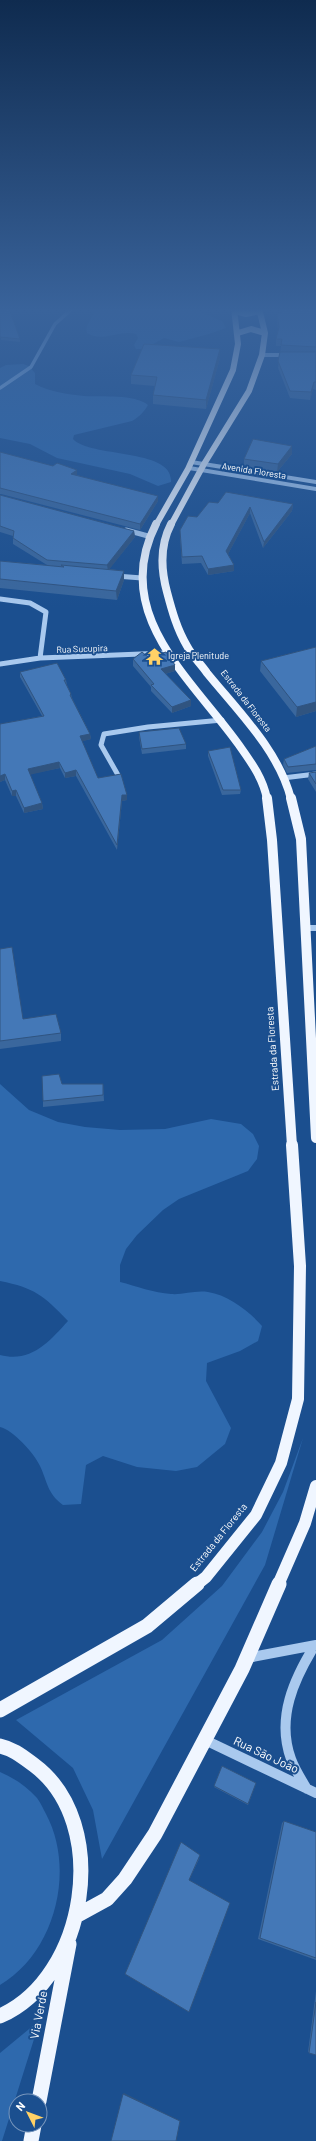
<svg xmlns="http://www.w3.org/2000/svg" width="316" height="2141" viewBox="0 0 316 2141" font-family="Barlow,sans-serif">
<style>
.green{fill:#2e69ad}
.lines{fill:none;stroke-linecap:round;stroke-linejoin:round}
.stream{stroke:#9cc4f0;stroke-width:3.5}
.minor-far3{stroke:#a9c9ee;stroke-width:4}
.minor-far2{stroke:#a9c9ee;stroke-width:5}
.minor-far1{stroke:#a9c9ee;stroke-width:6}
.minor{stroke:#a9c9ee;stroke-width:10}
.major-far4{stroke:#f0f6ff;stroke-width:6}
.major-far3{stroke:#f0f6ff;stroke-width:8}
.major-far2{stroke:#f0f6ff;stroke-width:10}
.major-far1{stroke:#f0f6ff;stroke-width:12}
.major{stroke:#f0f6ff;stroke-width:15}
.wall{fill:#3a679d}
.shaded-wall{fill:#305480}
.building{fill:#4478b7;stroke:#305480}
.labels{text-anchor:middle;stroke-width:4;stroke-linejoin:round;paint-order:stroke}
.far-street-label{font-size:9px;fill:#fff;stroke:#1b4f8f}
.far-poi-label{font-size:9px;fill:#fff;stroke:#1b4f8f;text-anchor:start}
.street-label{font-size:10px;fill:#fff;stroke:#1b4f8f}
.near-street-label{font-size:12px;fill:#fff;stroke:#1b4f8f}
</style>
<rect width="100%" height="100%" fill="#1b4f8f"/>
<path class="green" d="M96 308H191L222 321 226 328 209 334 179 342 164 338 144 349H136L134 345 138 338 136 334C119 329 103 343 87 333 84 325 94 317 96 308Z
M23 364 29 366 35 373V384C50 392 67 394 84 396 101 397 135 394 148 405 144 412 139 417 132 421L74 435 73 439C90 458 174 448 171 482L158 486 130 474 57 458 30 444 0 438V368L6 365Z
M0 1084 29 1110 58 1122 85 1127 120 1130 165 1129 211 1119 241 1124 253 1134 259 1146 257 1159 248 1171 179 1199 163 1210 137 1235 126 1249 120 1265V1282C136 1286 154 1293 171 1294 183 1295 195 1290 208 1292 228 1295 249 1311 262 1326L258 1341 240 1351 207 1363 206 1381 231 1428 225 1444 197 1467 176 1471 137 1467 103 1456 86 1465 81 1504 63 1505C47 1493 48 1483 40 1466 34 1453 13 1430 0 1427V1355C31 1363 49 1342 68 1321 43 1295 35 1288 0 1281Z
M303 1438 265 1565 102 1859 93 1810 73 1768 16 1720 162 1640 222 1586 262 1532 283 1492Z
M0 1772C14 1778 26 1786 37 1798 41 1803 43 1809 46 1814 76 1870 55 1953 0 1985Z
M40 2020 2 2141H0V2053Z"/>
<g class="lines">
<path class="stream" d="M0 388 31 367 55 324 73 308"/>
<path class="minor-far3" d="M262 355H288
M191 462 316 482
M189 468 316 489"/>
<path class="minor-far2" d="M126 530 148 536
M116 576 142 578
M0 599 30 603 46 612 40 658
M0 664 40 658 166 653
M118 775 101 745 104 734 148 727 222 720
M283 778 316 774"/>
<path class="minor-far1" d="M305 928H316"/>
<path class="minor" d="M247 1658 316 1645
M205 1740 316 1793
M307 1789C301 1779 295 1770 291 1759 276 1718 294 1679 315 1645"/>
<path class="major-far4" d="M235 311 246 314 260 311
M238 333 251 329 265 333
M156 525 188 469 233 370 238 344 234 308
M171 525 204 464 249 391 262 355 265 333 259 308"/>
<path class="major-far3" d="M156 524C110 614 192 679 239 745 251 762 263 778 267 799
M171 524C160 545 161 570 167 592 172 611 177 629 187 646 192 656 201 664 207 673 238 711 279 751 291 799"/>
<path class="major-far2" d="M267 798 272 840 292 1146
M291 798 301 839 316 1138"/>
<path class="major-far1" d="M196 1585 206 1577 256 1515 281 1463 298 1399 300 1266 292 1145
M278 1585 305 1523 316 1486"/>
<path class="major" d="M0 1710 147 1626 197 1584
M0 1746C14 1749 23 1757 34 1765 112 1823 87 1978 0 2016
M76 1916 107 1899 125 1879 155 1834 242 1669 279 1584
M39 2101 69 1944
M31 2141 34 2125"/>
</g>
<path class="wall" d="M280 308H316V390L313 389 310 400 290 398 278 368 281 346H276V339L278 331 277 320V313H280Z
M0 327 20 339V342L1 340Z
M220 358 206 409 153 404V395L155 386 131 384V375Z
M292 446V454L277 472 244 467V459Z
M0 452 53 466 77 470V475L158 501 140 530 1 494H0Z
M0 495 134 531 135 537 109 569 124 571V580L117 600 0 588V561L47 565 13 544V536L0 532Z
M218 503 293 504 292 511 263 548 250 513 228 554 234 565V571L208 575 201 563 182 564 180 537V530Z
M316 647V711L296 717 260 671 261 661Z
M148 657 175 671 165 674 191 706 172 713 151 691V687L133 666V659Z
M20 672 66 680 67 685 71 694 72 698 90 734 91 739 82 741 98 778 127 800 122 801 117 850 76 776 65 778 60 768 30 774 42 803 43 809 24 813 16 796H12L5 780 0 782V724L42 716 20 677Z
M139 732 186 744V749L142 754 139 737Z
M316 746V770L287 773 283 765 284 759Z
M208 751 241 790 240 794 222 795 208 756Z
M316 772V792L308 779 309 773Z
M0 949 23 1019 61 1033V1041L0 1049Z
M62 1084H103L104 1101 43 1107V1101Z
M222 1766 256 1783 248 1805 214 1787Z
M284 1821 316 1832V1960L258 1939 282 1823Z
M200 1857 189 1880V2012L125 1974Z
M316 1991V2055L308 2052Z"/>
<path class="shaded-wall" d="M220 349V358L206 409V400Z
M314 382 313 389 310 400 311 392Z
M292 446V454L277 472 278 464Z
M77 470V475L71 479V474Z
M158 496V501L140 530V524Z
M293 504 292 511 263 548 264 542Z
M250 507V513L226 558V551Z
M134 531 135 537 108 571 107 565Z
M234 565V571L208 575V569Z
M124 571V580L117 600 116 591Z
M175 665V671L161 675V669Z
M191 700V706L172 713V707Z
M316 702V711L296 717 297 707Z
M90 734 91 739 80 742V736Z
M59 762 60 768 29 775 28 769Z
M76 770V776L65 778V773Z
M5 774V780L0 782V776Z
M16 790V796H12V791Z
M122 795H127V800L122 801 117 850V845Z
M42 803 43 809 24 813V808Z
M124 2093 180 2121 123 2094Z"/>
<path class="building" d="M0 308H9L20 339 0 337Z
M281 308H316V347L281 345 282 339H276L279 327 277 313H281Z
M144 344 220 349 206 400 153 395 157 377 131 375Z
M280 352H316V382H314L311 392 290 391 278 361Z
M253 439 292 446 278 464 244 459Z
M0 452 53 466 57 463 77 470 71 474 158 496 140 524 0 488Z
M226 492 293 504 264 542 250 507 226 551 234 565 208 569 202 556 182 557 180 530 188 516 197 517 209 502 218 503Z
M0 495 134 531 107 565 47 560 13 538 14 531 0 526Z
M0 561 64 567 61 565 124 571 116 591 0 579Z
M316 647V702L297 707 261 661Z
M142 652 148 657 166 652 175 665 161 669 191 700 172 707 151 685 154 684 133 659Z
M57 663 66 680H64L71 694 70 695 90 734 80 736 98 778 121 774 127 795H122L117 845 76 770 65 773 59 762 28 769 42 803 24 808 16 790 12 791 5 774 0 776V724L44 716 20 672Z
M179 728 186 744 142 749 139 732Z
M316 746V764L288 767 284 759Z
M230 747 241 790H223L208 751Z
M316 772V784L309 773Z
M12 947 23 1019 56 1014 61 1033 0 1041V949Z
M59 1074 62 1084H103V1095L43 1101 42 1076Z
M222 1766 256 1783 248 1804 214 1786Z
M284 1821 316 1832V1958L260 1938Z
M181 1842 200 1855 189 1880 230 1903 189 2012 125 1974Z
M316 2002V2055L309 2053Z
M123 2094 180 2121 176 2141H111Z"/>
<linearGradient id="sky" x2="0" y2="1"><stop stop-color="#0f2b4f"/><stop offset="0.51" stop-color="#39639b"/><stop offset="1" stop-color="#39639b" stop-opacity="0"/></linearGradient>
<rect width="316" height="608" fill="url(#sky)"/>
<defs>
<symbol id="temple-bare" viewBox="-9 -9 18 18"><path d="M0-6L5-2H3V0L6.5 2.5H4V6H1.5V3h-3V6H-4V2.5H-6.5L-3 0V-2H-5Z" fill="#ffd166" stroke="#1b4f8f" stroke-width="2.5" paint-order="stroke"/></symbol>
</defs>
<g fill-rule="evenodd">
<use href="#temple-bare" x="142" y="644" width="25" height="25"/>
</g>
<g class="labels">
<g class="far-street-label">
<text transform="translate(254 471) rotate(9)" y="3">Avenida Floresta</text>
<text transform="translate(82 649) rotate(-2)" y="3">Rua Sucupira</text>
<text transform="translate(246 701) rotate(52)" y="3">Estrada da Floresta</text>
</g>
<g class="far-poi-label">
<text x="168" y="659">Igreja Plenitude</text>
</g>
<g class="street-label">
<text transform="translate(272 1049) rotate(-94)" y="4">Estrada da Floresta</text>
<text transform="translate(218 1537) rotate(-51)" y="4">Estrada da Floresta</text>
</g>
<g class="near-street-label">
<text transform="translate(266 1755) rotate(25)" y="4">Rua São João</text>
<text transform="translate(39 2015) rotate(-79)" y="4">Via Verde</text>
</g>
</g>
<g transform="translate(28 2113) rotate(312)"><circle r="19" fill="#1b4f8f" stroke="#7695bc"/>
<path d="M0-3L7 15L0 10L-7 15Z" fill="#ffd166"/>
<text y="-6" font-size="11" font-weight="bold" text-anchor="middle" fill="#ffffff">N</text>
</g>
</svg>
